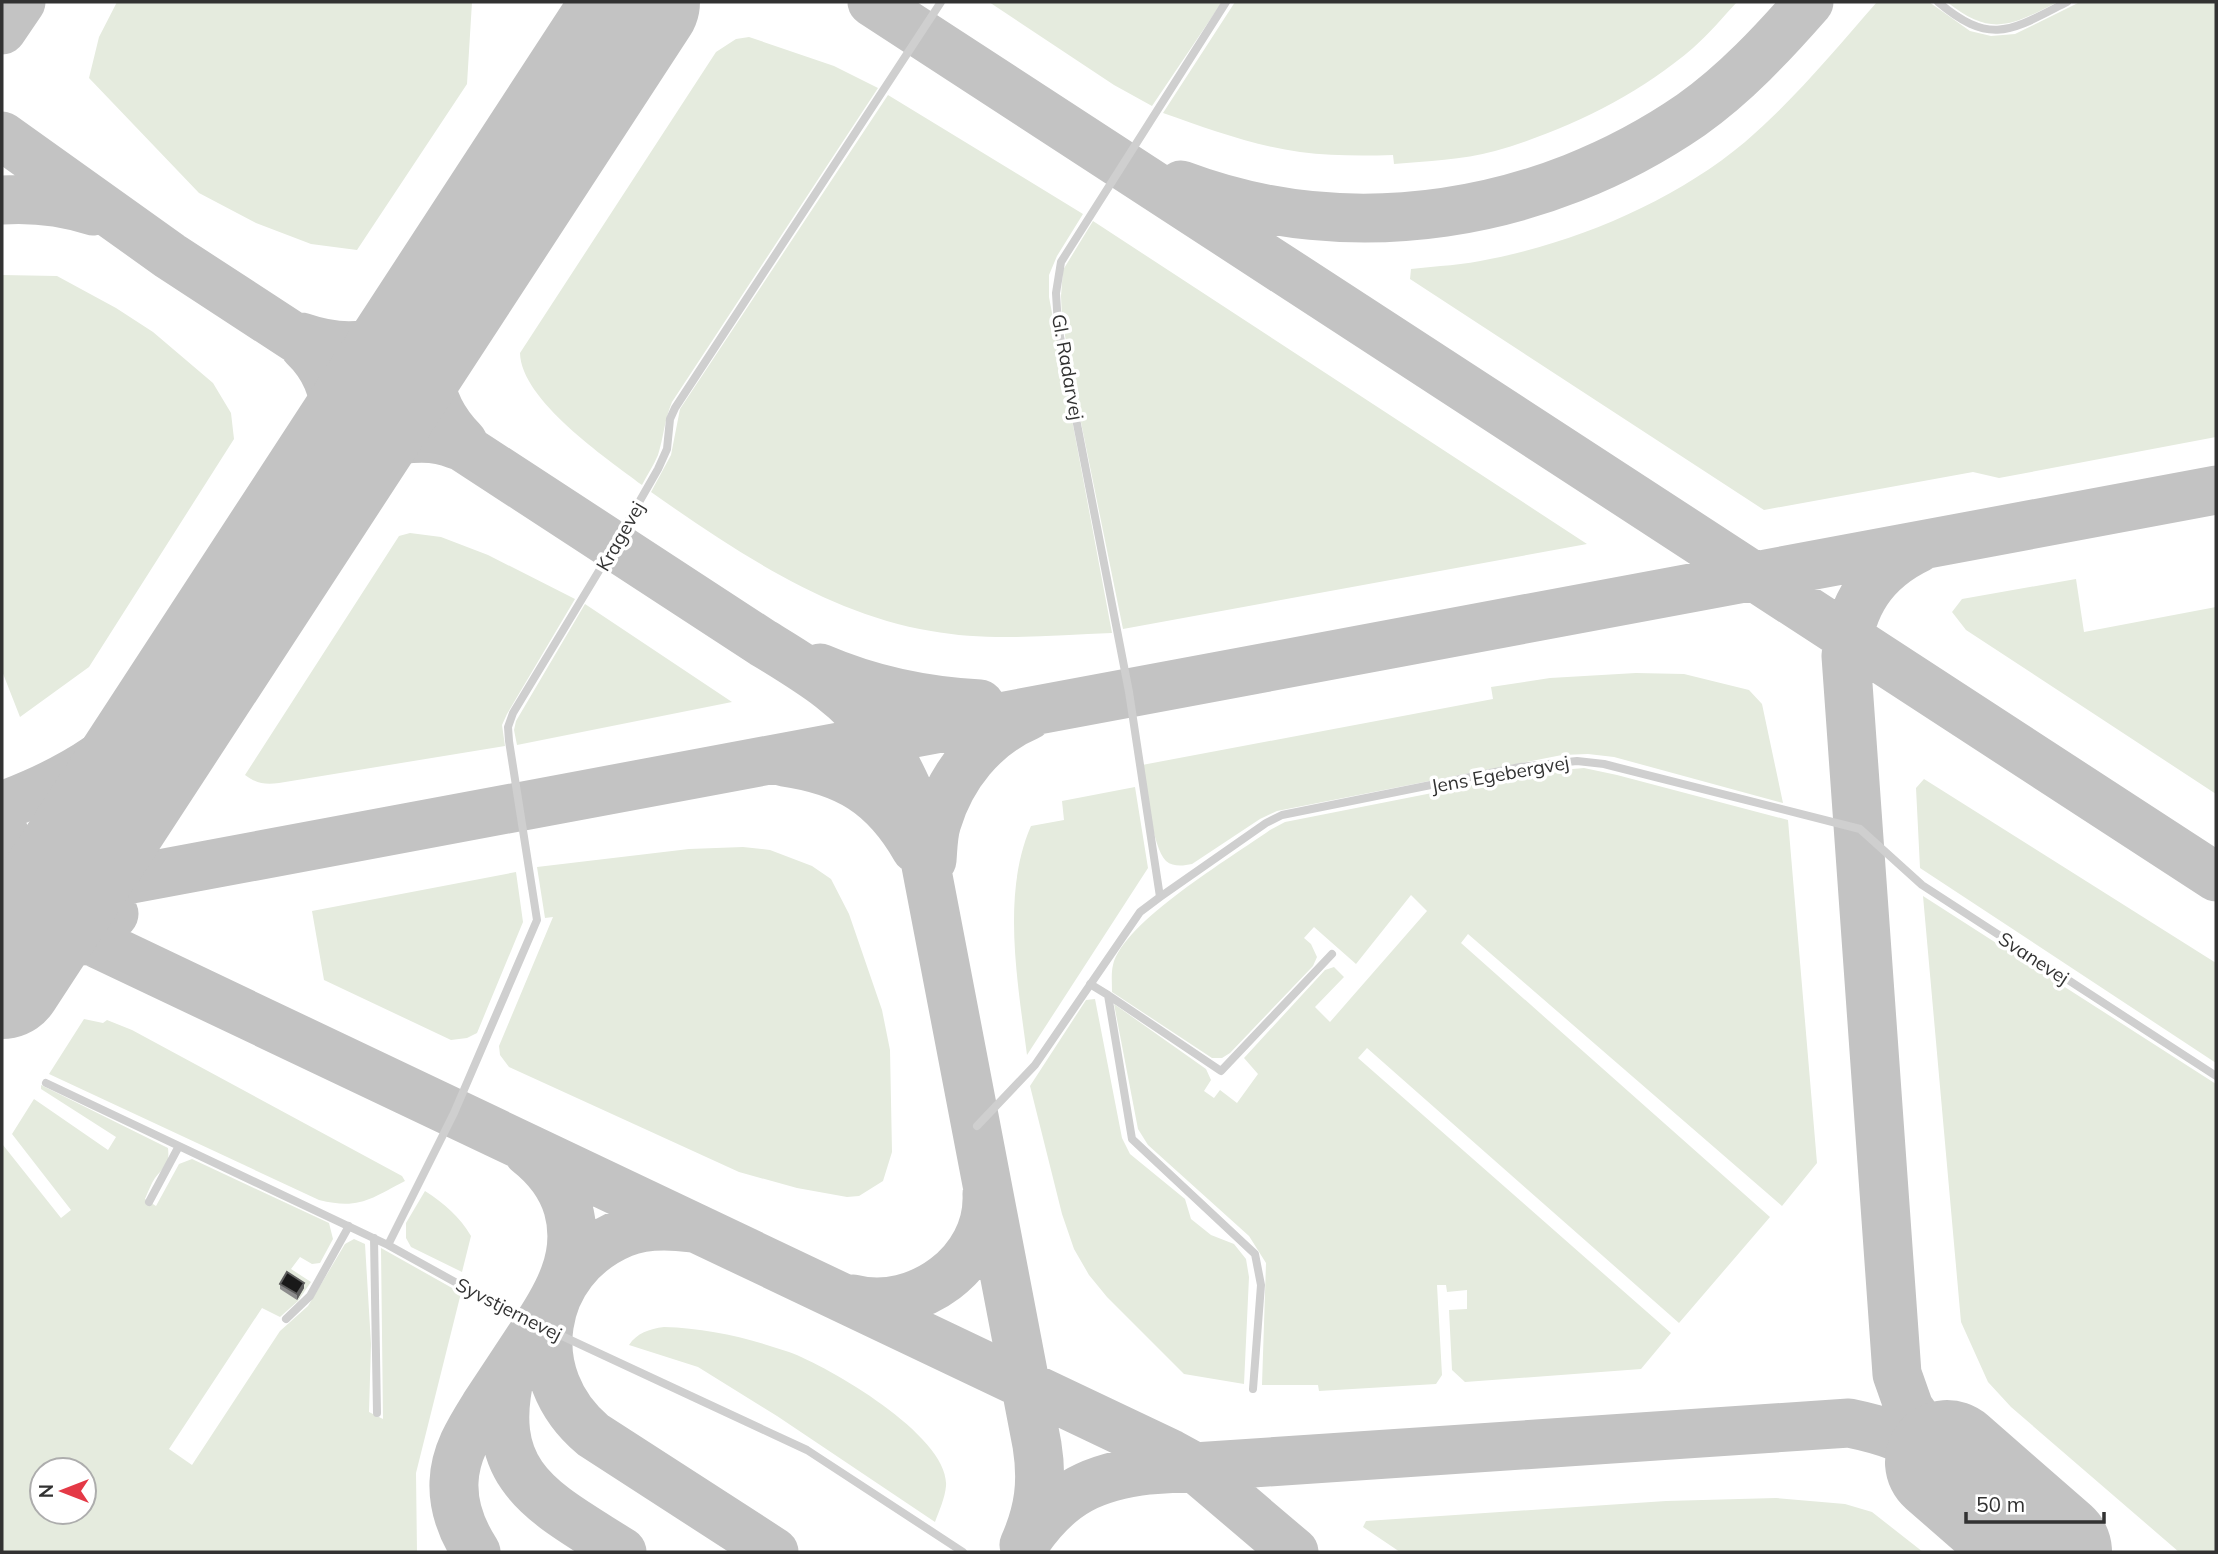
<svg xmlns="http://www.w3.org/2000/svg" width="2218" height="1554" viewBox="0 0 2218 1554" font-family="Mulish,sans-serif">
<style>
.green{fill:#e5ebde;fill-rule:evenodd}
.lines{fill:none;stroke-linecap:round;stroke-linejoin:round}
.taxiway{stroke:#c3c3c3;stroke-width:49}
.runway{stroke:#c3c3c3;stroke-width:124}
.service{stroke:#cfcfcf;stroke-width:8}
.wall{fill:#8c8c8c}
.shaded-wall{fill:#5e5e5e}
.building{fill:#191919;stroke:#5e5e5e;stroke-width:2}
.labels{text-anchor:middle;stroke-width:7;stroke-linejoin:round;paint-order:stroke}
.street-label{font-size:19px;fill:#323232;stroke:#fff}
</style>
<rect width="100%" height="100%" fill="#fff"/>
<path class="green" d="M117 2H472L467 84 357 250 311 244 256 223 199 193 89 78 99 37Z
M989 2H1222L1152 106 1114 85Z
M1235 2H1737C1723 17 1709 34 1693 48 1637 96 1565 131 1495 151 1462 160 1427 161 1394 164L1393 155C1362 156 1331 156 1300 152 1254 146 1206 128 1163 113Z
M1877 2H1929L1970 31 1991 36 2015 34 2080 2H2216V437L1999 478 1973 472 1764 510 1410 279 1411 269C1437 266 1464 265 1490 259 1578 242 1676 200 1745 142 1794 100 1835 50 1877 2Z
M1947 2H2058C2012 25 1992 38 1947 2Z
M749 37 834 66 878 88 672 402C664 421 664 436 658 455 654 465 647 475 642 485 606 458 521 400 520 353L716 52 736 39Z
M888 95 1083 214 1057 256 1049 275V297L1112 633C1052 635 990 642 931 631 828 614 735 551 651 492L671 455 680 409Z
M1093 221 1587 544 1123 629 1074 388 1062 318 1061 296 1063 270Z
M2 275 57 276 116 308 153 332 213 383 231 413 234 439 89 667 20 717 2 671Z
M410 533 441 537 488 555 575 599 507 714 502 725 505 746 279 783C264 785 256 783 245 775L399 536Z
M2076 579 2084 632 2216 607V794L1966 630 1952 612 1962 599Z
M585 604 732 702 517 745 514 730 516 721Z
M1636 673 1684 674 1749 690 1762 704 1783 803 1614 757 1588 754 1562 755 1277 811 1260 819 1192 864C1183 866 1173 867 1166 861 1152 847 1146 786 1142 765L1493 699 1491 687 1550 678Z
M1584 768 1617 775 1788 820 1817 1163 1782 1206 1468 934 1461 943 1770 1217 1679 1323 1367 1048 1358 1058 1671 1333 1641 1369 1465 1382 1452 1370 1449 1310 1467 1309V1290L1447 1292 1446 1285H1437L1442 1375 1436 1384 1319 1391 1318 1385H1262L1266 1263 1249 1236 1148 1145 1138 1129 1114 1004 1206 1069 1211 1080 1204 1091 1214 1098 1220 1090 1237 1103 1258 1074 1244 1058 1325 970 1334 967 1344 977 1315 1007 1330 1022 1427 911 1411 895 1356 964 1314 927 1304 938 1311 944 1317 957 1313 966 1230 1053 1222 1058H1212L1112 992C1112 983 1111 973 1113 965 1123 922 1232 857 1270 830L1285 822 1539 772Z
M1924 779 2216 963V1063L1920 868 1916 788Z
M1135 787 1148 868 1027 1055C1018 984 1001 894 1031 826L1064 820 1062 801Z
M743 847 770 850 812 866 831 879 849 914 882 1010 890 1050 892 1152 883 1181 859 1196 847 1197 797 1188 739 1172 509 1067 500 1055 499 1046 553 917 545 918 537 867 689 849Z
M516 872 523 922 477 1033 467 1038 451 1040 324 980 312 911Z
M1923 896 2216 1084V1552H2179L2011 1407 1988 1382 1961 1322Z
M1095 999 1122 1138 1130 1154 1185 1199 1191 1219 1211 1235 1234 1244 1246 1259 1249 1277 1244 1384 1184 1374 1107 1297 1089 1275 1074 1249 1062 1214 1030 1086 1086 1000Z
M84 1019 103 1023 107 1020 132 1030 402 1176 405 1181C370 1199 359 1210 319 1200L49 1074Z
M41 1085 168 1148C170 1166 164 1166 155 1178 151 1184 148 1192 145 1199L156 1206 179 1164 192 1159 329 1223 333 1239 320 1263 312 1264 300 1257 291 1269 311 1282 298 1301 280 1317 262 1308 169 1449 192 1465 280 1331 308 1306 345 1244 354 1239 365 1244 371 1344 369 1412 383 1419 381 1248 461 1293 416 1473 417 1552H2V1151L3 1145 61 1218 71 1210 12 1134 34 1099 108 1150 116 1137 41 1089ZM42 1470H84V1512H42Z
M425 1191C445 1204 459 1216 471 1236L462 1272 411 1247 406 1238V1223Z
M664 1327C707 1328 748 1338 789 1352 830 1367 950 1437 946 1486 945 1498 939 1511 935 1522L777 1416 698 1367 629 1345C637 1333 649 1329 664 1327Z
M1776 1498 1845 1504 1872 1512 1923 1552H1400L1363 1527 1366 1521 1666 1501Z"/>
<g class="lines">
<path class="taxiway" d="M872 2 2216 877
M2 30 21 2
M617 34 642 2
M2 136 170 256 763 643C807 670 852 696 881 740 895 760 904 782 914 803L1037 1445C1043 1482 1039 1511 1024 1545
M1181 185C1351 249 1543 217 1691 115 1735 84 1773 43 1809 2
M2 200C34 198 62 201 93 211
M448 294C422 348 419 398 463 442
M301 337C368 360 402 337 449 292
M304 346C350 390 337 446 316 497
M318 495C333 479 347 461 367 451 392 438 430 433 457 445
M1919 548C1873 570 1850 606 1846 656L1897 1374 1909 1408 1947 1462
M820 668C871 690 925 701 980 704
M784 762C846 771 884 793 916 849
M2 806C34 794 69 778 98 758 145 724 183 681 223 639
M2 828C15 859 30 896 56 918
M932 860C933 848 933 834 937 822 951 776 983 735 1028 716
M2 897 57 893 2216 490
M2 910 60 927 92 941 1171 1454 1193 1466 1294 1552
M114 914C98 878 103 839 115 803
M6 971C37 948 53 939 92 941
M692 1228C669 1225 645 1224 623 1233 537 1269 522 1376 593 1435L774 1552
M853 1299C917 1315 990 1263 987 1194
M511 1371C485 1478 544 1502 622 1552
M1028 1539C1061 1492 1093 1477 1149 1470L1849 1423C1888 1431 1908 1439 1943 1460
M476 1552C463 1532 453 1507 454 1482 455 1452 471 1428 486 1404 501 1381 516 1359 531 1336 557 1296 582 1257 568 1208 561 1184 547 1167 528 1152"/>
<path class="runway" d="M2 977 638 2
M1947 1462 2050 1552"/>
<path class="service" d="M1938 2C1991 47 2012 30 2067 2
M1160 897 1266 823 1282 815 1520 767 1577 761 1604 764 1860 829 1922 885 2216 1076
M1090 984 1108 995 1132 1139 1255 1254 1261 1285 1253 1389
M1108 995 1221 1071 1332 954
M46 1083 388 1245 502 1308 807 1450 963 1552
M977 1126 1035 1065 1140 912 1160 897 1129 692 1058 326 1056 293 1061 262 1226 2
M149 1202 179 1146
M374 1238 377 1413
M388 1245 454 1113 537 920 509 741 508 727 513 713 614 546 658 469 667 449 670 419 675 408 941 2
M286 1319 310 1296 349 1226"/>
</g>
<path class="wall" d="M280 1284 304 1288 297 1300 280 1289Z"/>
<path class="shaded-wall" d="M304 1283V1288L297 1300V1294Z"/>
<path class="building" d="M287 1272 304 1283 297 1294 280 1284Z"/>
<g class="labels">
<g class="street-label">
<text transform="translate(1068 367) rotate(80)" y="7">Gl. Radarvej</text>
<text transform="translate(620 536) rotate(-60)" y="7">Kragevej</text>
<text transform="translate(1500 774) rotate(-10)" y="7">Jens Egebergvej</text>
<text transform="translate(2034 958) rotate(33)" y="7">Svanevej</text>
<text transform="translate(509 1309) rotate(27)" y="7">Syvstjernevej</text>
</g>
</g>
<rect width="2218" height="1554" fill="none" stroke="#323232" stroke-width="7"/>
<g transform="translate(63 1491) rotate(270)"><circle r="33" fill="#ffffff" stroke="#adadad" stroke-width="2"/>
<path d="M0-5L12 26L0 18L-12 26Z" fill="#e43946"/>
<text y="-10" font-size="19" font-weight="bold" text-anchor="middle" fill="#323232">N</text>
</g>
<path d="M1966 1512v10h138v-10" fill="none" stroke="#323232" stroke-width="3.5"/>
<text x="1976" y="1512" font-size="21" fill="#323232" stroke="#ffffff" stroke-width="5" paint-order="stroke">50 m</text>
</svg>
